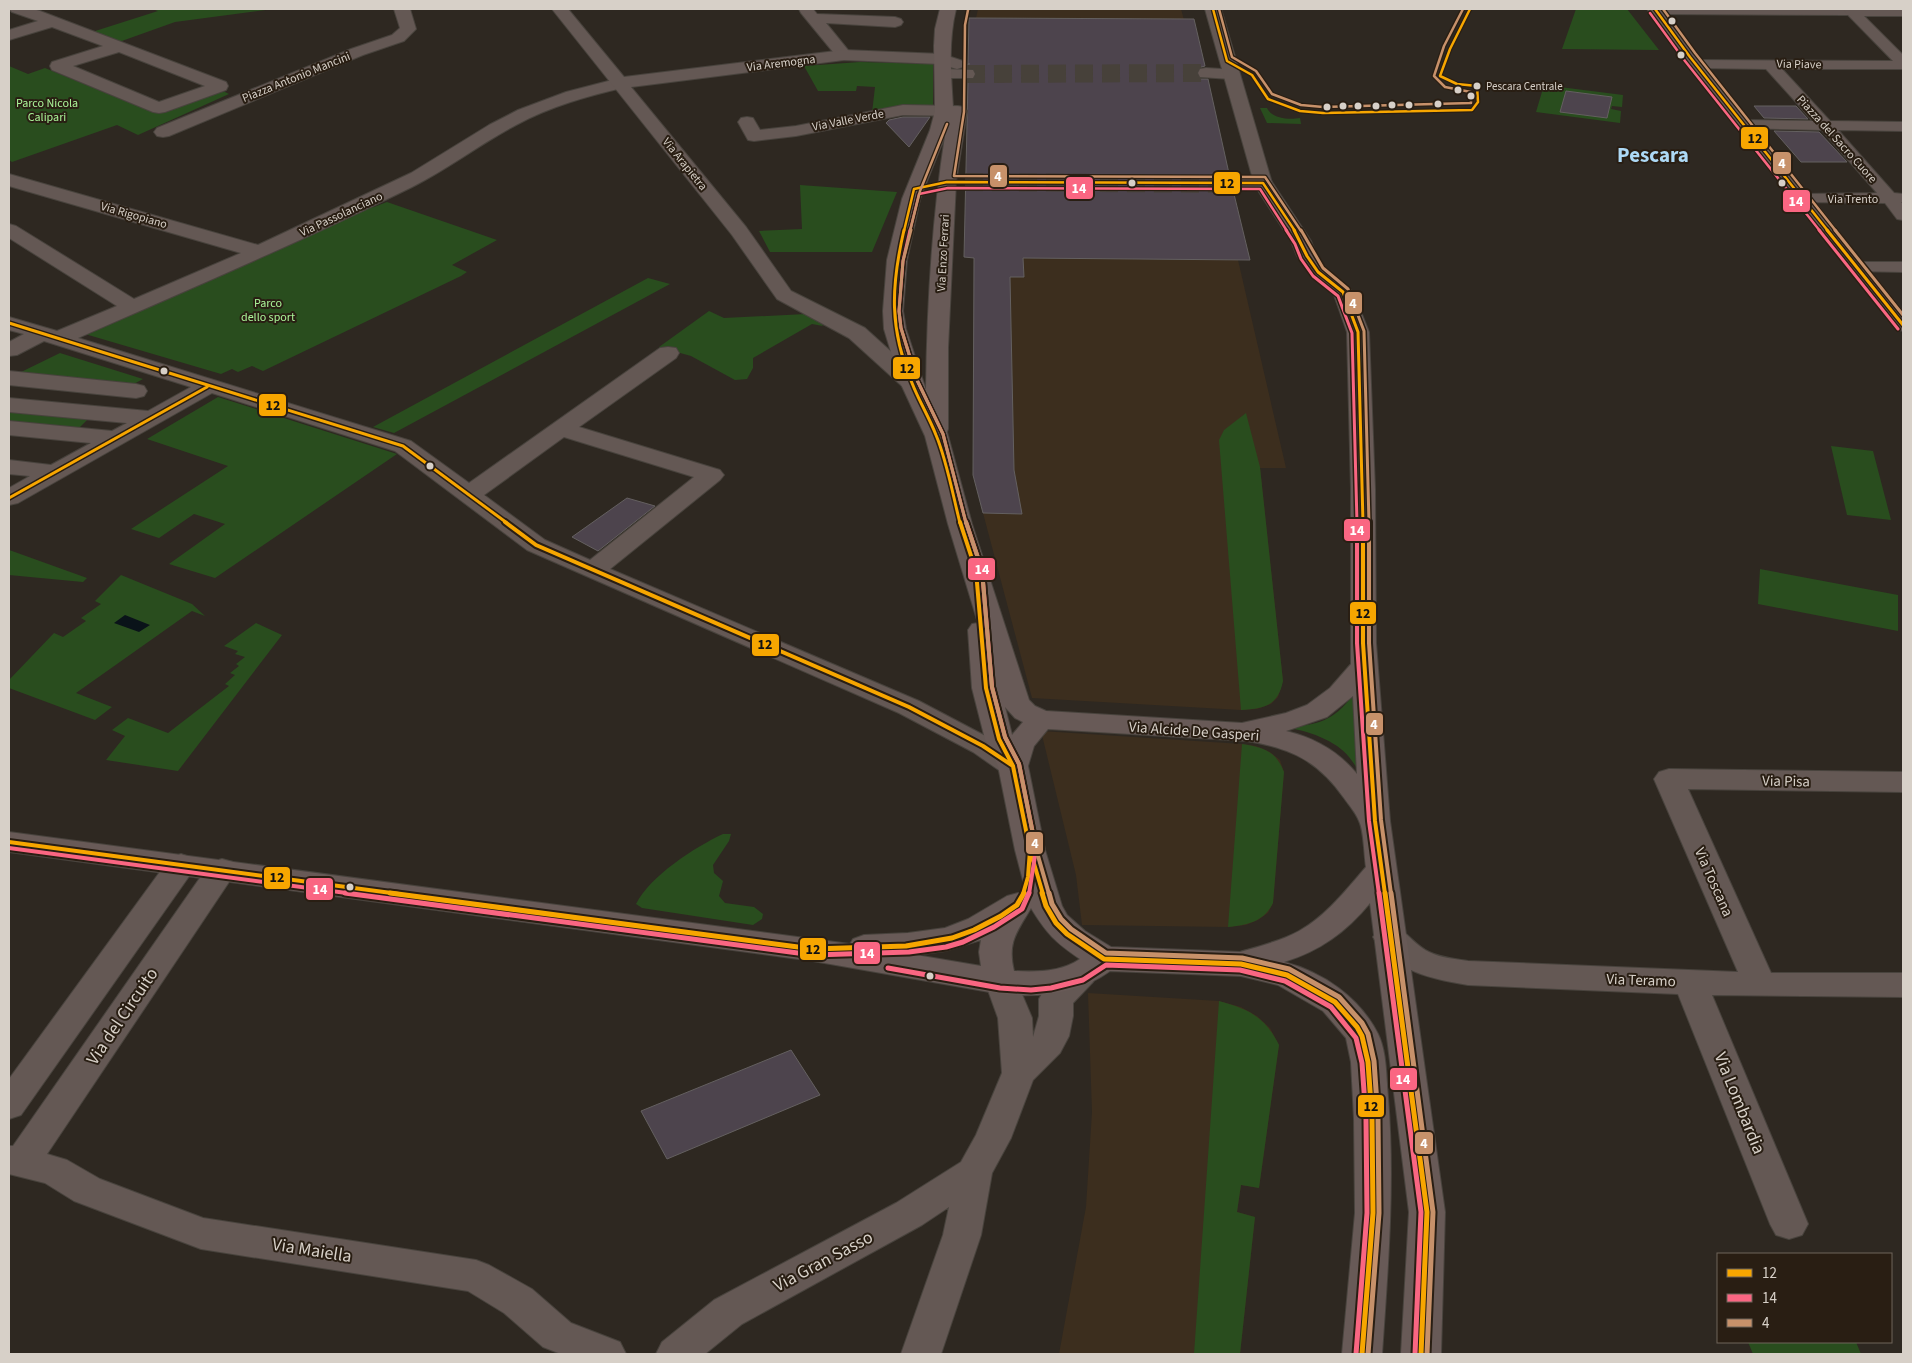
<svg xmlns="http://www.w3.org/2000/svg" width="1912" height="1363" viewBox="0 0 1912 1363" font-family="'Source Sans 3',sans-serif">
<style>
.built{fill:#3c2e1e}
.green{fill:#294d1e;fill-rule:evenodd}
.water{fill:#0a1319}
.building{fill:#4d444d;stroke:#646060}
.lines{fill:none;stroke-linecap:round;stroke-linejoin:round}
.minor-tunnel{stroke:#47413a;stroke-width:18;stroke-dasharray:18 9;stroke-linecap:butt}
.secondary-tunnel{stroke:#47413a;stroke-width:18;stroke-dasharray:18 9;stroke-linecap:butt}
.pedestrian-casing{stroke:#48433d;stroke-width:2}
.minor-casing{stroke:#48433d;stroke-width:2}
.tertiary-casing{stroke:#48433d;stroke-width:2}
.secondary-casing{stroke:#48433d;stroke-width:2}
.pedestrian{fill:#645854;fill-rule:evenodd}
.minor{fill:#645854;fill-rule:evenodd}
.tertiary{fill:#645854;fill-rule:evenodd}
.secondary{fill:#685a57;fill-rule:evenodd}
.bus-1-far3-casing{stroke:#291e13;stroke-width:5}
.bus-1-far2-casing{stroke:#291e13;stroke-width:6}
.bus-1-far1-casing{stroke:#291e13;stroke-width:8}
.bus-1-casing{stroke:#291e13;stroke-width:9}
.bus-2-far3-casing{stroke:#291e13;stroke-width:5}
.bus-2-far2-casing{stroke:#291e13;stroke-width:6}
.bus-2-far1-casing{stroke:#291e13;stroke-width:8}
.bus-2-casing{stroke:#291e13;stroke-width:9}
.bus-3-far3-casing{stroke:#291e13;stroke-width:5}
.bus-3-far2-casing{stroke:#291e13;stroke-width:6}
.bus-3-far1-casing{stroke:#291e13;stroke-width:8}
.bus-3-casing{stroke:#291e13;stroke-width:9}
.bus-1-far3{stroke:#f7a600;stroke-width:2.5}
.bus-1-far2{stroke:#f7a600;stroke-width:3}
.bus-1-far1{stroke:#f7a600;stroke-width:4}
.bus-1{stroke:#f7a600;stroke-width:5}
.bus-2-far3{stroke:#fa6682;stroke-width:2.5}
.bus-2-far2{stroke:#fa6682;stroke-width:3}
.bus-2-far1{stroke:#fa6682;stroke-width:4}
.bus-2{stroke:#fa6682;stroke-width:5}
.bus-3-far3{stroke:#c7916a;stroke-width:2.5}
.bus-3-far2{stroke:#c7916a;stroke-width:3}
.bus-3-far1{stroke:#c7916a;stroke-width:4}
.bus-3{stroke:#c7916a;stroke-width:5}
.bus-dot{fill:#d7d0c8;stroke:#291e13;stroke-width:2}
.labels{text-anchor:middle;stroke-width:4;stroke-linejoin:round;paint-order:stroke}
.far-bus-label{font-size:11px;fill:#d7d0c8;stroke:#291e13;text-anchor:start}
.far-street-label{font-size:12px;fill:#d7d0c8;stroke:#291e13}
.far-park-label{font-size:12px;fill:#aaf498;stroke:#291e13}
.street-label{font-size:15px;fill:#d7d0c8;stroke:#291e13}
.near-street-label{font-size:18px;fill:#d7d0c8;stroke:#291e13}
.far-town-label{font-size:21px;font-weight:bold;fill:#add9f5;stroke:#291e13}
.line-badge{stroke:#291e13;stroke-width:2}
.badge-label{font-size:14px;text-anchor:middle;font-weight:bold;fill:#fff}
.pale-badge-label{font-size:14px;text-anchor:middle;font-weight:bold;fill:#111}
</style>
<rect width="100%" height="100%" fill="#2e2821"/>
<path class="built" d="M978 9H1181L1184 20 976 18Z
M1023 258 1238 260 1286 468H1260L1283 681 1278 697 1271 704 1257 709 1241 710 1032 698 983 513 1021 514 1014 470 1010 277Z
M1041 731 1242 744 1256 746 1270 752 1280 760 1284 772 1273 903 1268 913 1258 920 1246 925 1228 927 1082 925 1076 875Z
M1088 993 1219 1001 1241 1007 1257 1016 1270 1028 1279 1045 1259 1188 1241 1185 1237 1212 1255 1217 1240 1354H1059L1086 1207 1092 1112Z"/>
<path class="green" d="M152 9H273L175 22 119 42 92 32 158 11Z
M1576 9H1627L1659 50 1562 49Z
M860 62 933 64V108L872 113 875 87 857 86 856 91H818L804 66Z
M9 66 28 74 45 68 155 113 221 90 229 94 138 135 117 125 12 162 9 160Z
M1544 85 1623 95 1622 107 1612 106 1611 109 1621 111 1620 123 1536 112ZM1566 91 1612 97 1607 118 1560 112Z
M1260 108H1267C1272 119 1290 120 1300 118L1301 124 1267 123Z
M800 185 897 192 872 252H770L759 231 802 229Z
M387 202 497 240 452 265 467 272 461 276 263 371 252 366 238 372 232 369 221 374 85 334 362 209 374 207Z
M648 278 670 284 394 433 373 427Z
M709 311 724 318 806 314 821 323 823 326 812 324 753 358V368L747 379 735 380 691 356 659 347Z
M60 353 143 379 130 386 19 373Z
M218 397 397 454 215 578 169 564 225 524 194 514 159 538 131 529 228 466 147 439Z
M9 411 88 419 75 432 9 425Z
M1246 413 1260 467 1283 681C1278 706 1264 709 1241 710L1219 440 1224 430Z
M1831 446 1873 451 1891 520 1847 515Z
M9 550 12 551 87 578 83 582 9 575Z
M1760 569 1898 595V631L1758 604Z
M121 575 192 604 205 616 192 611 76 693 112 707 95 720 9 688V680L54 633 63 637 86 621 81 618 101 604 95 601Z
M256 623 282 635 178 771 106 760 125 736 112 730 128 718 168 733 229 686 225 684 235 675 230 673 239 666 236 664 245 657 235 654 238 651 224 646Z
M1353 695 1362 777C1358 770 1354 763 1349 757 1337 741 1305 729 1286 728 1318 724 1333 722 1353 695Z
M1242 744C1263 747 1276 751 1284 772L1273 903C1264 922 1247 925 1228 927Z
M723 834H731L729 841 713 865 714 873 723 881 719 896 725 903 754 907 763 914 762 919 753 925 642 908 636 904C650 876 695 847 723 834Z
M1219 1001C1249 1009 1265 1017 1279 1045L1259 1188 1241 1185 1237 1212 1255 1217 1240 1354H1194Z
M1748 1342H1856L1861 1354H1753Z"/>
<path class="water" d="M125 615 150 625 139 632 114 623Z"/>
<path class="building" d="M969 18 1194 19 1205 66 1198 68 1196 74 1200 79H1208L1230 178 1223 179 1221 185 1225 190H1233L1250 260 1023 258 1024 277H1010L1014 470 1022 514 983 513 973 475 974 258 964 257 968 80 975 79 977 73 975 69 969 68V63L968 65Z
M1566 91 1612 97 1607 118 1560 112Z
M1754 106H1796L1808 119 1764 118Z
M903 117H930L909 147 886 123 889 120Z
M1774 131 1819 132 1847 162H1801Z
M627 498 655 506 598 551 572 537Z
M791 1050 820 1095 667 1159 641 1111Z"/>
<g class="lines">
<path class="minor-tunnel" d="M967 74 1206 73"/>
<path class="secondary-tunnel" d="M965 182 1232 184"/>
<defs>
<path id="pedestrian" d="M1650 9H1857L1903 55V69H1782L1830 121 1903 122V131L1838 130 1894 193 1903 194V202H1901L1903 204V220L1897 219 1885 203 1797 202 1795 199 1797 196 1803 194 1877 193 1822 130 1740 128 1737 125 1740 122 1745 120 1813 121 1766 69 1695 68 1690 67 1688 64 1690 61 1695 60 1893 61 1848 15 1656 14 1651 13Z
M1859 262H1903V272L1853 271 1850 267 1853 263Z"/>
<path id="minor" d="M9 9H33L40 11 226 82 228 86 226 90 165 112 159 113 153 112 52 70 50 66 52 62 103 46 52 27 9 40V30L38 21 12 12ZM119 52 205 86 159 102 73 66Z
M394 9H410L416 29 404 41 363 55 169 136 163 137 157 136 154 132 157 128 351 49 392 35 400 28Z
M799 9H813L817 14 895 17 901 19 903 22 901 25 895 27 826 23 852 55 850 58H838L801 13Z
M1647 9H1663L1696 54 1903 312V331L1896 329 1684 60Z
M1843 9H1903V16H1852L1847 14Z
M1206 68 1237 70 1239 74 1237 78 1231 79 1200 77 1198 73 1200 69Z
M943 69 973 70 975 74 973 78H937L935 74 937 70Z
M620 78 626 79 628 83 626 87C588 96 551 106 516 125 480 144 448 169 412 187 302 241 190 289 78 338L411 441 469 483 660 348 668 347 676 348 679 353 676 358 579 427 720 470 724 475 720 480 610 569 919 701 993 740 1023 759 1028 766 1023 773 1013 775 1003 773 973 752 899 713 527 550 395 451 212 393 18 503 9 505V488L30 476 9 474V460L51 465 91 443 9 435V421L112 431 127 423 9 412V398L148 411 191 387 44 341 17 355 9 356V342L24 334 9 330V317L57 331 117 306 9 238V224L16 226 134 299 241 253 9 186V174L258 245 411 173 489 125 518 110 566 92ZM564 437 694 477 590 560 545 540 484 495Z
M903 105 958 106 964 107 967 111 964 115 958 116 903 115 796 136 754 141 748 140 738 122 741 118 747 117 753 118 760 130 796 126Z
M9 371 136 384 144 386 147 391 144 396 136 398 9 385Z
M1669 769 1903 772V792L1688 789 1771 973H1903V997L1712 995 1808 1224 1802 1235 1789 1239 1776 1235 1770 1224 1678 994 1468 985C1432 979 1393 971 1373 937L1378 929C1405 921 1407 941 1429 952 1441 958 1455 959 1468 961L1738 972 1654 779 1659 772Z
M181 854 192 858 196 865 192 872 21 1115 9 1119V1079L170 858Z
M222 859 233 862 237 870 47 1154 67 1160 100 1179 203 1218 476 1260 489 1265 532 1289 571 1323 620 1342 626 1354H561L543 1347 504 1313 468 1291 201 1249 74 1201 45 1183 9 1174V1146H13L211 862Z
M1081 962 1093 966 1097 974 1093 982 1073 1003V1016L1069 1036 1060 1053 1033 1080 1011 1138 992 1173 981 1235 941 1354H901L943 1235 949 1207 922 1225 742 1324 705 1354H656L662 1342 714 1300 896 1203 961 1162 976 1135 1002 1073 998 1018 985 982 989 973 1001 970 1013 973 1032 1018 1033 1037 1039 1016V999L1044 990 1069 966Z"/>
<path id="tertiary" d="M552 9H568L624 77 844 50 942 54 963 61 965 64 963 67 957 69 940 64 844 60 631 87 746 227 791 291 865 328 919 377 922 382 919 387 911 389 903 387 849 338 777 299 732 235Z
M1205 9H1221L1272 183 1270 187 1263 189 1256 187 1254 183Z"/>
<path id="secondary" d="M940 9H956C948 42 951 74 953 107H964L967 111 956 182 948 348V429L947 432 972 524 1029 700 1035 706 1046 711 1242 723 1286 713 1307 705 1330 688 1351 664V489L1347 332 1334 295 1311 276 1297 256 1291 241 1257 189 1225 188 1223 184 1225 180 1263 177 1270 179 1311 241 1317 256 1325 268 1353 292 1369 332 1375 489 1376 643 1390 821 1445 1212 1441 1354H1401L1409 1212 1370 903C1346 932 1320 951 1284 962 1323 972 1360 998 1378 1034 1387 1052 1386 1077 1388 1097 1395 1183 1388 1268 1382 1354H1342L1355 1213 1354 1119 1351 1062 1346 1038 1323 1011 1278 985 1241 976 1110 971C1078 994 1039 998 1001 994L813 961 9 852V832L850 944 853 939 864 935 908 933 945 928 968 919 1007 896 1018 893 1027 896 1015 850 998 766 985 739 972 688 968 630 972 624 978 623 948 524 925 436 900 382 884 329 883 311 887 260 902 199 930 130 935 111 934 46 935 29ZM945 136C932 219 927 305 926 390L906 329 903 311 907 260 920 199ZM1353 696 1357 774C1338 751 1315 738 1286 731L1327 717ZM1005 707 1015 718 1023 722 1012 735ZM1048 729 1247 741C1291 748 1318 761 1344 798 1349 805 1356 813 1359 821 1364 831 1364 854 1366 867 1346 890 1326 916 1299 931 1281 941 1260 946 1240 952L1111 947 1085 931 1067 915 1062 906 1045 850 1028 766 1034 746ZM1031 908C1047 934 1055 942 1080 959 1061 972 1037 972 1014 971 1007 942 1017 932 1031 908ZM981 940 979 952 981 966 916 955 945 951Z"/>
</defs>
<use href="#pedestrian" class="pedestrian-casing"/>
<use href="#minor" class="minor-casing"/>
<use href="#tertiary" class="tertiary-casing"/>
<use href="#secondary" class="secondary-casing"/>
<use href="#pedestrian" class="pedestrian"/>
<use href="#minor" class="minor"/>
<use href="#tertiary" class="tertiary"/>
<use href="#secondary" class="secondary"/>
<defs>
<path id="bus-1-far3" d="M1213 9 1227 61 1252 75 1268 99 1300 111 1323 113 1472 110 1478 102 1477 86 1457 84 1440 76 1450 49 1470 9
M1655 9 1690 57 1828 231
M904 231 914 189 947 182 1263 183 1295 231"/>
<path id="bus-1-far2" d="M904 230C891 286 889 329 912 383 919 401 929 417 936 435 947 461 953 496 960 523
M1294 230 1307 256 1318 272 1343 292 1358 332 1363 523
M1827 230 1903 325
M9 323 403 446 507 523
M9 498 207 387"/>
<path id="bus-1-far1" d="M505 522 536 545 909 707 983 746 1013 766
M960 522 976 571 986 688 999 739 1013 766 1030 850 1043 894
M1363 522V643L1375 821 1385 894
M9 842 399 894
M1023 894 1028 877 1030 850"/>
<path id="bus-1" d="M390 893 813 949 906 946 952 938 974 930 1001 916 1017 905 1024 893
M1042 893 1046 906 1056 923 1067 934 1104 959 1241 964 1287 975 1335 1002 1357 1027 1362 1036 1368 1062 1372 1119 1373 1213 1362 1354
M1385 893 1427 1212 1421 1354"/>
<path id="bus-2-far3" d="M1650 13 1685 61 1820 231
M910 231 919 194 948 188 1260 189 1287 231"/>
<path id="bus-2-far2" d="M910 230 903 261 899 311 901 328 917 380 943 434 966 523
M1286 230 1295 244 1301 259 1313 276 1338 296 1352 333 1357 523
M1819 230 1898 329"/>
<path id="bus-2-far1" d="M966 522 982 570 992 687 1005 737 1019 764 1036 849 1029 894
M1357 522V643L1369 821 1379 894
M9 848 354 894"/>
<path id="bus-2" d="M345 893 813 955 909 952 946 947 963 942 994 927 1022 909 1029 893
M1379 893 1421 1212 1415 1354
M888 968 1000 988 1031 990 1051 988 1083 980 1106 965 1240 970 1285 981 1331 1007 1356 1038 1362 1063 1366 1119 1367 1213 1356 1354"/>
<path id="bus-3-far3" d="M1219 9 1232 57 1256 71 1272 94 1301 105 1323 107 1471 103V92L1445 87 1434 76 1444 46 1463 9
M1663 9 1695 53 1836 231
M968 10 965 25 964 112 954 176 1265 177 1301 231
M910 231 920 191 947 124"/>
<path id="bus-3-far2" d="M911 230 903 261 899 311 901 328 917 380 943 434 966 523
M1301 230 1323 268 1348 289 1364 331 1369 523
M1835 230 1903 315"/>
<path id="bus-3-far1" d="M966 522 982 570 992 687 1005 737 1019 764 1036 849 1049 894
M1369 522V643L1381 820 1391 894"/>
<path id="bus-3" d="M1049 893 1052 904 1061 919 1071 929 1106 953 1242 958 1289 969 1339 997 1362 1023 1368 1034 1374 1061 1378 1119 1379 1213 1368 1354
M1391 893 1433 1212 1427 1354"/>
</defs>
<use href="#bus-1-far3" class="bus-1-far3-casing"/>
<use href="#bus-1-far2" class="bus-1-far2-casing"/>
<use href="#bus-1-far1" class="bus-1-far1-casing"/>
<use href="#bus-1" class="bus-1-casing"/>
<use href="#bus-2-far3" class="bus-2-far3-casing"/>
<use href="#bus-2-far2" class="bus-2-far2-casing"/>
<use href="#bus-2-far1" class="bus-2-far1-casing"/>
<use href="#bus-2" class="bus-2-casing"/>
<use href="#bus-3-far3" class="bus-3-far3-casing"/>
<use href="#bus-3-far2" class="bus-3-far2-casing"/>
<use href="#bus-3-far1" class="bus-3-far1-casing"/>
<use href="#bus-3" class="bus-3-casing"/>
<use href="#bus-1-far3" class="bus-1-far3"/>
<use href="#bus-1-far2" class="bus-1-far2"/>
<use href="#bus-1-far1" class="bus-1-far1"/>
<use href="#bus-1" class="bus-1"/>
<use href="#bus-2-far3" class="bus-2-far3"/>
<use href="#bus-2-far2" class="bus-2-far2"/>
<use href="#bus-2-far1" class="bus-2-far1"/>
<use href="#bus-2" class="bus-2"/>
<use href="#bus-3-far3" class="bus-3-far3"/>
<use href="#bus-3-far2" class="bus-3-far2"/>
<use href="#bus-3-far1" class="bus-3-far1"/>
<use href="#bus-3" class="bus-3"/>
</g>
<g class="bus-dot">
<circle cx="1672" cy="21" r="4.5"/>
<circle cx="1681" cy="55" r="4.5"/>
<circle cx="1477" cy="86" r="4.5"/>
<circle cx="1458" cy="90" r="4.5"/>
<circle cx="1471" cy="96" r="4.5"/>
<circle cx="1438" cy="104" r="4.5"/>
<circle cx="1392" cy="105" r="4.5"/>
<circle cx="1409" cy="105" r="4.5"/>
<circle cx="1343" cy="106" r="4.5"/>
<circle cx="1358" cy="106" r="4.5"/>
<circle cx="1376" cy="106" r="4.5"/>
<circle cx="1327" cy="107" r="4.5"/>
<circle cx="1132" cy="183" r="4.5"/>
<circle cx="1782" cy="183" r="4.5"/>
<circle cx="164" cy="371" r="4.5"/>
<circle cx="430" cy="466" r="4.5"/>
<circle cx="350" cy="887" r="4.5"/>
<circle cx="930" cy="976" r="4.5"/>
</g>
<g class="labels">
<g class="far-bus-label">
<text x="1486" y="90">Pescara Centrale</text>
</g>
<g class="far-street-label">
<text transform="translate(781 63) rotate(-7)" y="4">Via Aremogna</text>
<text transform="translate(1799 64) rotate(1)" y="4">Via Piave</text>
<text transform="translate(296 77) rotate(-22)" y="4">Piazza Antonio Mancini</text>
<text transform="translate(848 120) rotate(-11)" y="4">Via Valle Verde</text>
<text transform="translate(1837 139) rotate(48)" y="4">Piazza del Sacro Cuore</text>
<text transform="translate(685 164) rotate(51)" y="4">Via Arapietra</text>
<text x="1853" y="203">Via Trento</text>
<text transform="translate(341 214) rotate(-25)" y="4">Via Passolanciano</text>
<text transform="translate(134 215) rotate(16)" y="4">Via Rigopiano</text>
<text transform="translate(943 253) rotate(-87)" y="4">Via Enzo Ferrari</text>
</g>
<g class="far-park-label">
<text x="47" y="107">Parco Nicola<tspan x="47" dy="14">Calipari</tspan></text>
<text x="268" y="307">Parco<tspan x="268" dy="14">dello sport</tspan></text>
</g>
<g class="street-label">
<text transform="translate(1194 731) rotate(4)" y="5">Via Alcide De Gasperi</text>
<text transform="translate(1786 781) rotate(1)" y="5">Via Pisa</text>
<text transform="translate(1714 882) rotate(66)" y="5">Via Toscana</text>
<text transform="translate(1641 980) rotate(2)" y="5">Via Teramo</text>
</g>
<g class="near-street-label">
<text transform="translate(122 1016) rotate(-56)" y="6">Via del Circuito</text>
<text transform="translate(1740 1103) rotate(68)" y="6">Via Lombardia</text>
<text transform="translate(312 1250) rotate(9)" y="6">Via Maiella</text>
<text transform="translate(823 1261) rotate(-28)" y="6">Via Gran Sasso</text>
</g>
<g class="far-town-label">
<text x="1653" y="162">Pescara</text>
</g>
</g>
<g class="line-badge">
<rect x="1740" y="126" width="29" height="24" rx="5" fill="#f7a600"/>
<rect x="1772" y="151" width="20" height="24" rx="5" fill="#c7916a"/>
<rect x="989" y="164" width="19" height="24" rx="5" fill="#c7916a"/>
<rect x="1213" y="171" width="28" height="24" rx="5" fill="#f7a600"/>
<rect x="1065" y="176" width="29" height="24" rx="5" fill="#fa6682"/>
<rect x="1782" y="189" width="29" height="24" rx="5" fill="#fa6682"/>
<rect x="1344" y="291" width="19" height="24" rx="5" fill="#c7916a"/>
<rect x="892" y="356" width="29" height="24" rx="5" fill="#f7a600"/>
<rect x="258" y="393" width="29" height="24" rx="5" fill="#f7a600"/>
<rect x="1343" y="518" width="28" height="24" rx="5" fill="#fa6682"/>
<rect x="967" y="557" width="29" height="24" rx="5" fill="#fa6682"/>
<rect x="1349" y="601" width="28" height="24" rx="5" fill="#f7a600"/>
<rect x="751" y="633" width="29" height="24" rx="5" fill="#f7a600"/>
<rect x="1365" y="712" width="19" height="24" rx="5" fill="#c7916a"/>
<rect x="1025" y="831" width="19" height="24" rx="5" fill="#c7916a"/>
<rect x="263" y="866" width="28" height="24" rx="5" fill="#f7a600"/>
<rect x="305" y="877" width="29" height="24" rx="5" fill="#fa6682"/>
<rect x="799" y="937" width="28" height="24" rx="5" fill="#f7a600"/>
<rect x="853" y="941" width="28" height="24" rx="5" fill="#fa6682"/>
<rect x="1389" y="1067" width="29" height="24" rx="5" fill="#fa6682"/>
<rect x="1357" y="1094" width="28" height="24" rx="5" fill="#f7a600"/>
<rect x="1414" y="1131" width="20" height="24" rx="5" fill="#c7916a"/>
</g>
<g class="badge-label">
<text x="1782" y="168">4</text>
<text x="998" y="181">4</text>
<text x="1079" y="193">14</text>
<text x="1796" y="206">14</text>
<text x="1353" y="308">4</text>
<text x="1357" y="535">14</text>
<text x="982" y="574">14</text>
<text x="1374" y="729">4</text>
<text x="1035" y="848">4</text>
<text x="320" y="894">14</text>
<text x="867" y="958">14</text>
<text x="1403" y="1084">14</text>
<text x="1424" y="1148">4</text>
</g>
<g class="pale-badge-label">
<text x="1755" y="143">12</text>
<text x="1227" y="188">12</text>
<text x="907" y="373">12</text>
<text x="273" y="410">12</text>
<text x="1363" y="618">12</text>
<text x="765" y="649">12</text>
<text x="277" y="882">12</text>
<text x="813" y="954">12</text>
<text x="1371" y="1111">12</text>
</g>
<rect width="1912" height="1363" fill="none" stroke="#d7d0c8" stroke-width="20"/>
<rect x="1717" y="1253" width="175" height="90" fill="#291e13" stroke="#6f655b"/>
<rect x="1727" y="1269" width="25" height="8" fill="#f7a600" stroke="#6f655b"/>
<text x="1762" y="1278" font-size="15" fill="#d7d0c8">12</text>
<rect x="1727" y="1294" width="25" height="8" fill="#fa6682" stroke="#6f655b"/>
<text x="1762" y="1303" font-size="15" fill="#d7d0c8">14</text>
<rect x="1727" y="1319" width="25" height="8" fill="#c7916a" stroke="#6f655b"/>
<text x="1762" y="1328" font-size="15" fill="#d7d0c8">4</text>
</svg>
